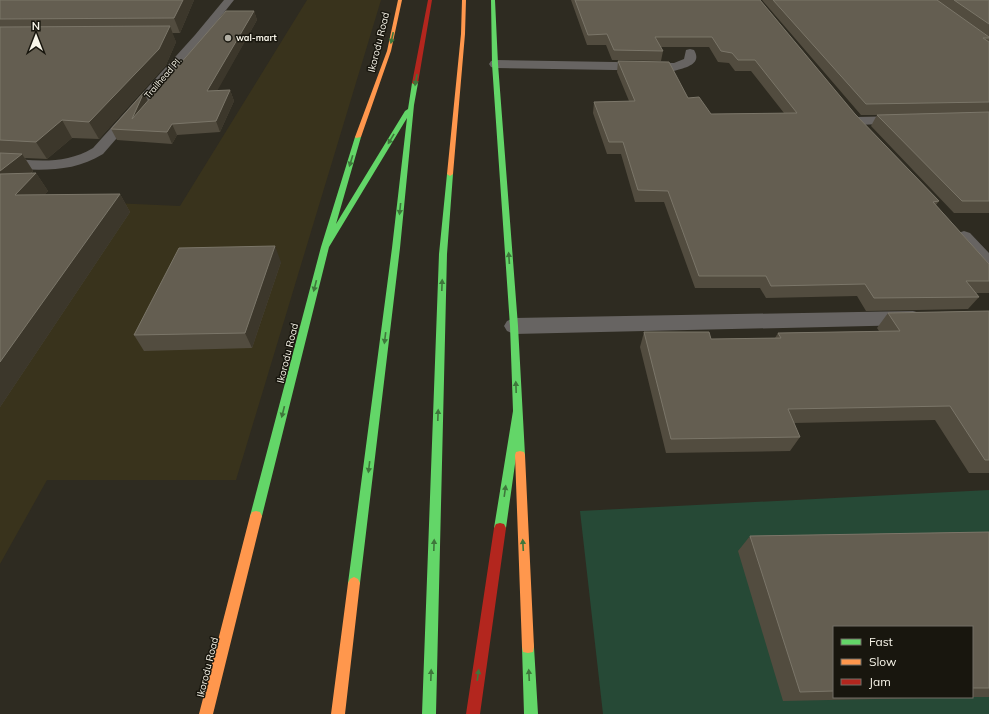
<svg xmlns="http://www.w3.org/2000/svg" width="989" height="714" viewBox="0 0 989 714" font-family="Mulish,sans-serif">
<style>
.built{fill:#39331c}
.green{fill:#264936;fill-rule:evenodd}
.lines{fill:none;stroke-linecap:round;stroke-linejoin:round}
.street{fill:#676462;fill-rule:evenodd}
.fast{fill:#63d668;fill-rule:evenodd}
.slow{fill:#ff974d;fill-rule:evenodd}
.jam{fill:#b3261e;fill-rule:evenodd}
.wall{fill:#524c3f}
.shaded-wall{fill:#3c372b}
.building{fill:#645e51;stroke:#7b7669}
.oneway{fill:#3e763b}
.poi-dot{fill:#b1aea3;stroke:#18160e;stroke-width:1.5}
.labels{text-anchor:middle;stroke-width:3;stroke-linejoin:round;paint-order:stroke}
.far-poi-label{font-size:9px;font-weight:bold;fill:#f8f5e9;stroke:#18160e;text-anchor:start}
.far-street-label{font-size:9px;fill:#f8f5e9;stroke:#18160e}
.street-label{font-size:10px;fill:#f8f5e9;stroke:#18160e}
</style>
<rect width="100%" height="100%" fill="#2e2b21"/>
<path class="built" d="M307 0H381L236 480H47L0 564V198L180 206Z"/>
<path class="green" d="M989 490V714H603L580 511ZM834 627H972V697H834Z"/>
<g class="lines">
<path class="street" d="M224 0H234L203 39 103 154C71 174 36 170 0 168V158C33 160 63 166 93 148L195 35Z
M690 49 694 50C703 65 684 68 674 71L495 68 491 67 489 64 491 61 495 60 674 63 684 59 686 50Z
M905 116 910 117 912 120 910 123 856 125 851 124 849 121 851 118 856 117Z
M964 231 970 233 989 253V270L982 268 955 237 958 233Z
M913 311 920 313 923 318 920 323 913 325 514 334 507 331 504 326 507 321 514 318Z"/>
<path class="fast" d="M491 0H495L498 64 518 326 525 455 524 458 520 459 516 457 506 528 504 532 500 533 496 532 494 528 513 411 510 326 492 64Z
M415 81 418 83 414 105 400 248 360 583 358 587 354 589 350 587 348 583 392 248 407 118 329 247 262 516 260 520 256 521 252 520 250 516 321 247 355 137 358 135 361 137 336 224 405 111 408 109 412 83Z
M450 172 453 174 447 254 436 714H422L439 254 447 174Z
M528 641 533 642 534 647 538 714H524L522 647 523 642Z"/>
<path class="slow" d="M398 0H402L391 51 361 137 356 138 355 137 387 51Z
M462 0H466L465 34 453 174 450 176 447 174 461 34Z
M520 451 524 452 525 455 534 647 533 652 528 653 523 652 522 647 515 455 516 452Z
M256 511 260 512 262 516 213 714H199L250 516 252 512Z
M354 577 358 579 360 583 345 714H331L348 583 350 579Z"/>
<path class="jam" d="M428 0H432L418 83 415 85 412 83Z
M500 523 504 524 506 528 480 714H466L494 528 496 524Z"/>
</g>
<path class="wall" d="M0 0H194L180 33H172L176 42 166 65 99 139 72 138 47 159 25 158 33 171 31 174 36 173 48 191 44 195 120 194 130 212 0 407Z
M571 0H760L855 114 939 201 936 205 989 264V293H976L979 297 968 309 866 311 857 296 766 298 760 288H695L664 202H635L621 154H607L593 113 594 102 629 101 617 72 618 61 688 98 711 114 784 113 751 71H735L729 63 718 62 709 47H661L663 51 661 61 612 60 606 45H587Z
M762 0H989V213H954L871 126 877 115H861Z
M254 11 257 20 217 90H230L234 101 220 132 177 135 172 144 117 140 111 129 148 101Z
M281 262 252 348 144 351 134 335Z
M989 311V473H969L935 420 794 423 800 437 790 451 666 453 640 347 644 332 711 339 775 338 778 333 879 331 877 328 888 313Z
M989 532V697H972V627H834V697H969L783 701 738 551 750 536Z"/>
<path class="shaded-wall" d="M183 0H194L180 33 174 18Z
M254 11 257 20 211 102 207 91Z
M170 26 176 42 166 65 99 139 89 122Z
M230 90 234 101 220 132 216 121Z
M144 92 149 103 132 119Z
M62 120 72 138 47 159 36 142Z
M172 124 177 135 172 144 167 132Z
M22 154 33 171 10 192 0 179V171Z
M36 173 48 191 28 213 15 195Z
M120 194 130 212 0 407V362Z
M275 246 281 262 252 348 245 333Z"/>
<path class="building" d="M0 0H183L174 18 0 19Z
M575 0H760L855 114 939 201 933 202 989 264V281H966L979 297 874 298 865 284 771 286 766 276H699L668 191 638 190 623 142H609L594 102 635 101 618 61 669 62 688 98 699 97 711 114 797 113 755 60H738L732 53 721 51 712 37H655L663 51 614 50 607 34 588 35Z
M773 0H937L989 37V38H983L989 42V102L866 104Z
M954 0H989V24Z
M226 11H254L207 91 230 90 216 121 172 124 167 132 111 129 144 92 132 119Z
M170 26 159 49 89 122 62 120 36 142 0 140V27Z
M989 112V201H962L877 115Z
M0 153 22 154 0 171Z
M36 173 15 195 120 194 0 362V174Z
M275 246 245 333 134 335 179 248Z
M989 311V460H985L950 406 788 409 800 437 671 439 644 332H709L711 339 781 338 778 333 900 331 888 313Z
M989 532V688H972V627H834V691L800 692 750 536Z"/>
<defs><path id="oneway-solid" d="M-6-.8H1V-3.2L6.5 0L1 3.2V.8H-6Z"/></defs>
<g class="oneway">
<use href="#oneway-solid" transform="translate(392 38) rotate(102)"/>
<use href="#oneway-solid" transform="translate(416 80) rotate(100)"/>
<use href="#oneway-solid" transform="translate(391 139) rotate(121)"/>
<use href="#oneway-solid" transform="translate(351 161) rotate(107)"/>
<use href="#oneway-solid" transform="translate(400 209) rotate(96)"/>
<use href="#oneway-solid" transform="translate(509 258) rotate(-94)"/>
<use href="#oneway-solid" transform="translate(442 285) rotate(-88)"/>
<use href="#oneway-solid" transform="translate(315 286) rotate(104)"/>
<use href="#oneway-solid" transform="translate(385 338) rotate(97)"/>
<use href="#oneway-solid" transform="translate(516 387) rotate(-92)"/>
<use href="#oneway-solid" transform="translate(283 412) rotate(104)"/>
<use href="#oneway-solid" transform="translate(438 415) rotate(-88)"/>
<use href="#oneway-solid" transform="translate(369 467) rotate(97)"/>
<use href="#oneway-solid" transform="translate(505 491) rotate(-82)"/>
<use href="#oneway-solid" transform="translate(434 545) rotate(-88)"/>
<use href="#oneway-solid" transform="translate(523 545) rotate(-93)"/>
<use href="#oneway-solid" transform="translate(431 675) rotate(-88)"/>
<use href="#oneway-solid" transform="translate(478 675) rotate(-82)"/>
<use href="#oneway-solid" transform="translate(529 675) rotate(-93)"/>
</g>
<circle class="poi-dot" cx="228" cy="38" r="4"/>
<g class="labels">
<g class="far-poi-label">
<text x="236" y="41">wal-mart</text>
</g>
<g class="far-street-label">
<text transform="translate(163 78) rotate(-49)" y="3">Trailhead Pl.</text>
</g>
<g class="street-label">
<text transform="translate(378 42) rotate(-76)" y="4">Ikorodu Road</text>
<text transform="translate(287 353) rotate(-76)" y="4">Ikorodu Road</text>
<text transform="translate(207 667) rotate(-76)" y="4">Ikorodu Road</text>
</g>
</g>
<rect x="833" y="626" width="140" height="72" fill="#18160e" stroke="#726f66"/>
<rect x="841" y="639" width="20" height="6" fill="#63d668" stroke="#726f66"/>
<text x="869" y="646" font-size="12" fill="#f8f5e9">Fast</text>
<rect x="841" y="659" width="20" height="6" fill="#ff974d" stroke="#726f66"/>
<text x="869" y="666" font-size="12" fill="#f8f5e9">Slow</text>
<rect x="841" y="679" width="20" height="6" fill="#b3261e" stroke="#726f66"/>
<text x="869" y="686" font-size="12" fill="#f8f5e9">Jam</text>
<g transform="translate(36 36)" stroke="#18160e" stroke-width="3" paint-order="stroke">
<path d="M0-3L7 15L0 10L-7 15Z" fill="#f8f5e9"/>
<text y="-6" font-size="11" font-weight="bold" text-anchor="middle" fill="#f8f5e9">N</text>
</g>
</svg>
